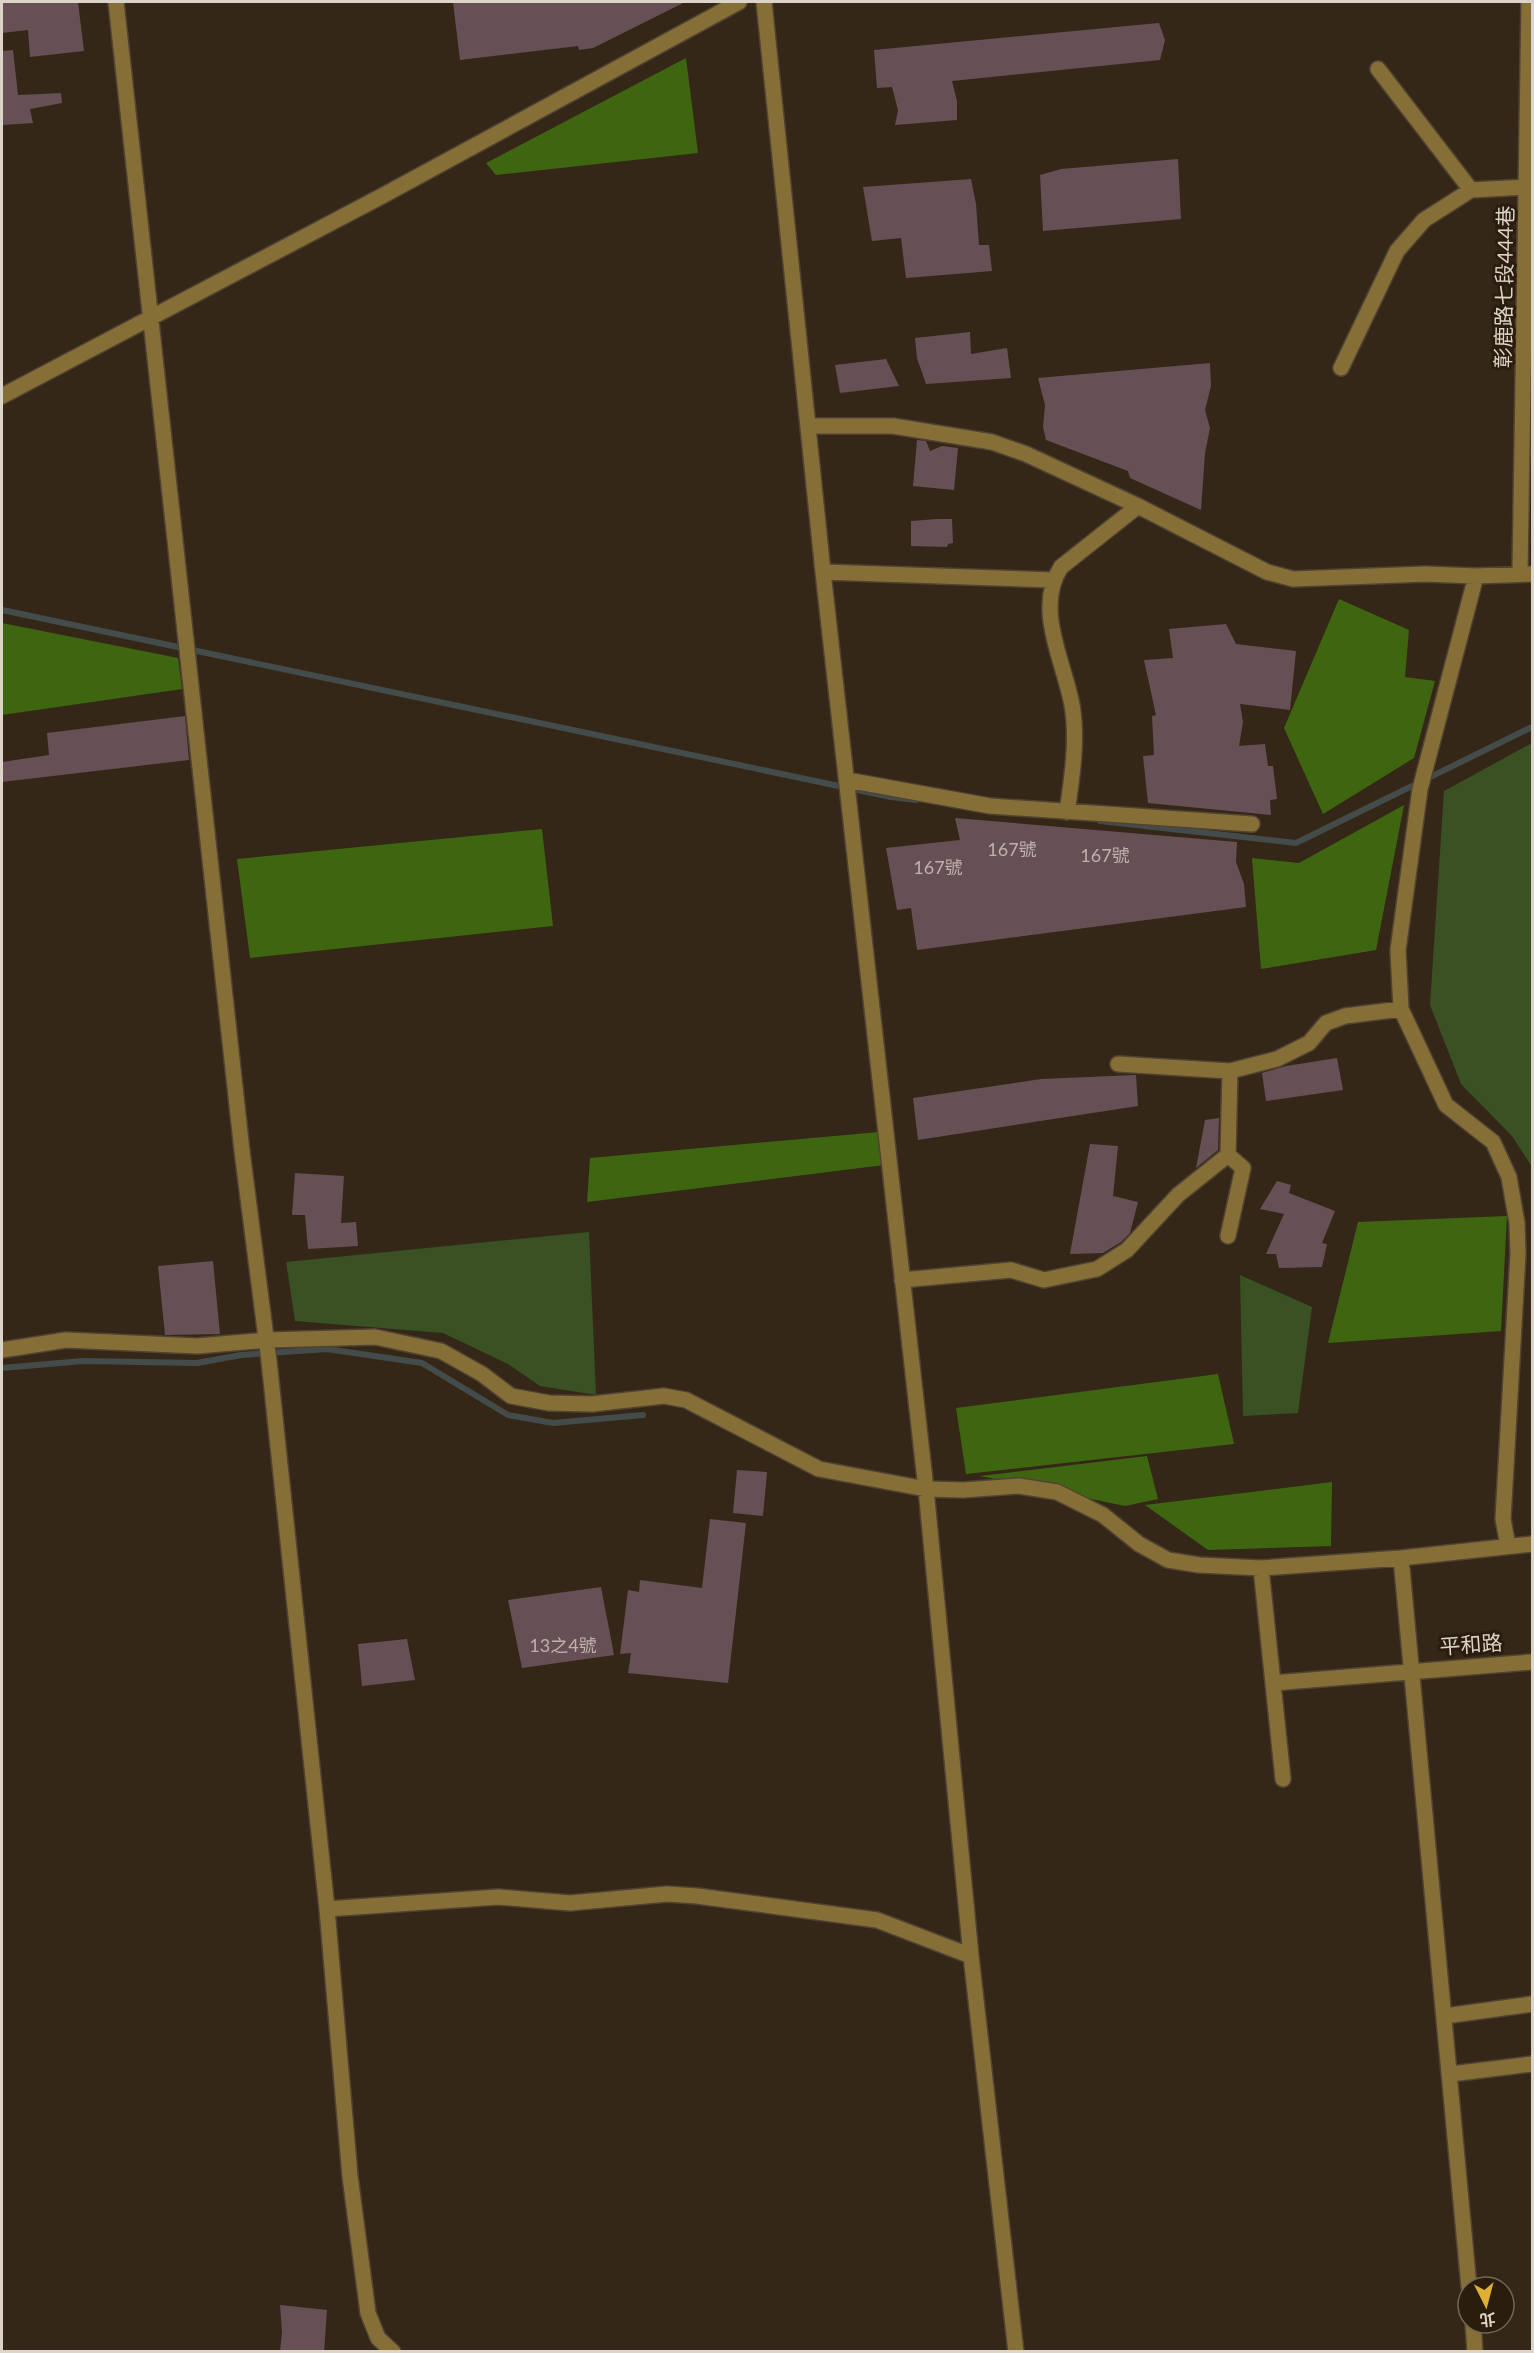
<svg xmlns="http://www.w3.org/2000/svg" width="1534" height="2353" viewBox="0 0 1534 2353" font-family="Lato,'Noto Sans TC',sans-serif">
<style>
.green{fill:#395123}
.forest{fill:#3e6610}
.lines{fill:none;stroke-linecap:round;stroke-linejoin:round}
.stream{stroke:#444c4b;stroke-width:6}
.building{fill:#674f56}
.minor-casing{stroke:#504333;stroke-width:18}
.minor{stroke:#866f36;stroke-width:15}
.labels{text-anchor:middle;stroke-width:6;stroke-linejoin:round;paint-order:stroke}
.number-label{font-size:18px;fill:#bfb2ac}
.street-label{font-size:21px;fill:#dcd3c9;stroke:#2b1d0d}
</style>
<rect width="100%" height="100%" fill="#352717"/>
<path class="green" d="M1532 743V1167L1512 1136 1461 1084 1430 1005 1444 791Z
M589 1232 596 1395 540 1386 508 1364 443 1333 295 1321 286 1262Z
M1240 1275 1312 1307 1298 1413 1243 1416Z"/>
<path class="forest" d="M686 58 698 153 496 175 486 163Z
M1339 599 1409 630 1405 677 1435 681 1414 758 1323 814 1284 728Z
M2 623 178 658 182 689 2 715Z
M1404 805 1376 950 1261 969 1252 858 1299 863Z
M542 829 553 926 250 958 237 859Z
M879 1132 884 1165 587 1202 590 1158Z
M1507 1216 1501 1331 1328 1343 1358 1222Z
M1218 1374 1234 1444 966 1474 956 1408Z
M1147 1456 1158 1499 1125 1506 980 1476Z
M1332 1482 1331 1546 1208 1550 1145 1505Z"/>
<g class="lines">
<path class="stream" d="M2 610 891 797 917 800
M1100 821 1296 843 1532 727
M2 1368 83 1361 197 1363 241 1355 327 1349 422 1363 508 1415 553 1423 643 1415"/>
</g>
<path class="building" d="M2 2H78L84 51 30 57 28 30 2 33Z
M453 2H685L593 48 579 50 578 46 460 60Z
M1159 23 1165 40 1160 60 952 81 957 101V120L895 125 898 110 892 87 877 88 874 50Z
M13 50 18 95 61 93 62 103 30 109 33 123 2 125V51Z
M1178 159 1181 219 1043 231 1040 175 1061 169Z
M971 179 976 204 979 245H989L992 271 906 278 901 238 872 241 863 187Z
M970 332 971 354 1007 348 1011 378 926 384 917 358 915 338Z
M886 359 899 386 840 393 835 365Z
M1210 363 1211 386 1205 410 1210 428 1205 453 1201 510 1130 478 1128 471 1046 440 1043 427 1045 405 1038 378Z
M917 440 926 441 930 451 942 446 958 448 954 490 913 486Z
M937 519H952L953 543 948 544 947 547 911 546V521Z
M1226 624 1236 644 1296 651 1290 710 1240 704 1243 722 1239 746 1265 744 1268 766H1273L1277 799 1270 800 1271 815 1148 803 1143 756 1154 755 1152 716 1156 715 1144 660 1173 658 1169 629Z
M185 716 189 760 2 782V762L49 755 47 733Z
M955 818 1237 842 1236 862 1244 884 1246 907 917 950 911 908 897 910 886 848 960 840Z
M1337 1058 1343 1090 1266 1101 1262 1073 1286 1066Z
M1136 1075 1138 1106 918 1140 913 1098 1041 1079Z
M1219 1118 1218 1150 1196 1168 1205 1120Z
M1090 1144 1118 1146 1113 1196 1138 1202 1130 1233 1121 1242 1103 1253 1070 1254Z
M295 1173 344 1176 341 1223 356 1222 358 1246 308 1249 305 1215H292Z
M1277 1181 1291 1185 1289 1193 1335 1211 1322 1243 1327 1244 1322 1267 1279 1268 1276 1254H1266L1284 1214 1260 1209Z
M213 1261 220 1334 165 1335 158 1266Z
M737 1470 767 1472 763 1516 733 1513Z
M710 1519 746 1523 728 1683 628 1673 631 1653 620 1654 628 1590 639 1592 640 1580 702 1588Z
M601 1587 614 1655 522 1668 508 1600Z
M407 1639 415 1680 362 1686 358 1644Z
M280 2305 327 2310 324 2352H280L282 2332Z"/>
<g class="lines">
<defs>
<path id="minor" d="M116 2 242 1151 269 1361 327 1909 350 2176 368 2313 378 2338 393 2352
M764 2 823 572 926 1489 971 1956 1016 2352
M1378 69 1471 190
M1341 368 1397 251 1424 220 1471 190 1527 187
M2 396 382 196 739 2
M810 426H893L992 442 1026 454 1138 506 1267 572 1293 579 1426 574 1476 576 1532 574
M823 572 1053 580
M1520 573 1529 2
M1476 576 1420 789 1398 950 1401 1009 1446 1105 1493 1142 1509 1177 1517 1223 1518 1254 1503 1519 1508 1546
M847 780 990 806 1252 824
M1067 812C1072 778 1078 739 1072 705 1064 661 1034 609 1061 567L1138 506
M1118 1064 1230 1071
M1228 1155 1243 1168 1228 1236
M902 1280 1011 1270 1044 1280 1097 1269 1127 1250 1178 1195 1228 1155 1230 1071 1277 1059 1309 1043 1326 1023 1345 1016 1401 1009
M2 1350 66 1340 197 1346 267 1340 375 1337 441 1351 482 1374 511 1396 549 1403 592 1404 664 1396 686 1400 819 1469 926 1489 963 1490 1019 1486 1057 1492 1103 1515 1139 1544 1168 1560 1199 1565 1261 1568 1401 1558 1532 1544
M1401 1558 1469 2287
M1261 1568 1283 1779
M1273 1683 1532 1662
M327 1909 498 1897 570 1903 667 1894 697 1896 877 1920 971 1956
M1445 2016 1532 2004
M1451 2074 1532 2064
M1473 2323 1475 2352"/>
</defs>
<use href="#minor" class="minor-casing"/>
<use href="#minor" class="minor"/>
</g>
<g class="labels">
<g class="number-label">
<text x="1012" y="856">167號</text>
<text x="1105" y="862">167號</text>
<text x="938" y="874">167號</text>
<text x="563" y="1652">13之4號</text>
</g>
<g class="street-label">
<text transform="translate(1505 287) rotate(-89)" y="7">彰鹿路七段444巷</text>
<text transform="translate(1471 1645) rotate(-4)" y="7">平和路</text>
</g>
</g>
<rect width="1534" height="2353" fill="none" stroke="#dcd3c9" stroke-width="6"/>
<g transform="translate(1486 2305) rotate(174)"><circle r="28" fill="#2b1d0d" stroke="#726658" stroke-width="1.5"/>
<path d="M0-4.5L10 22L0 15L-10 22Z" fill="#e0b034"/>
<text y="-9" font-size="16" font-weight="bold" text-anchor="middle" fill="#dcd3c9">北</text>
</g>
</svg>
